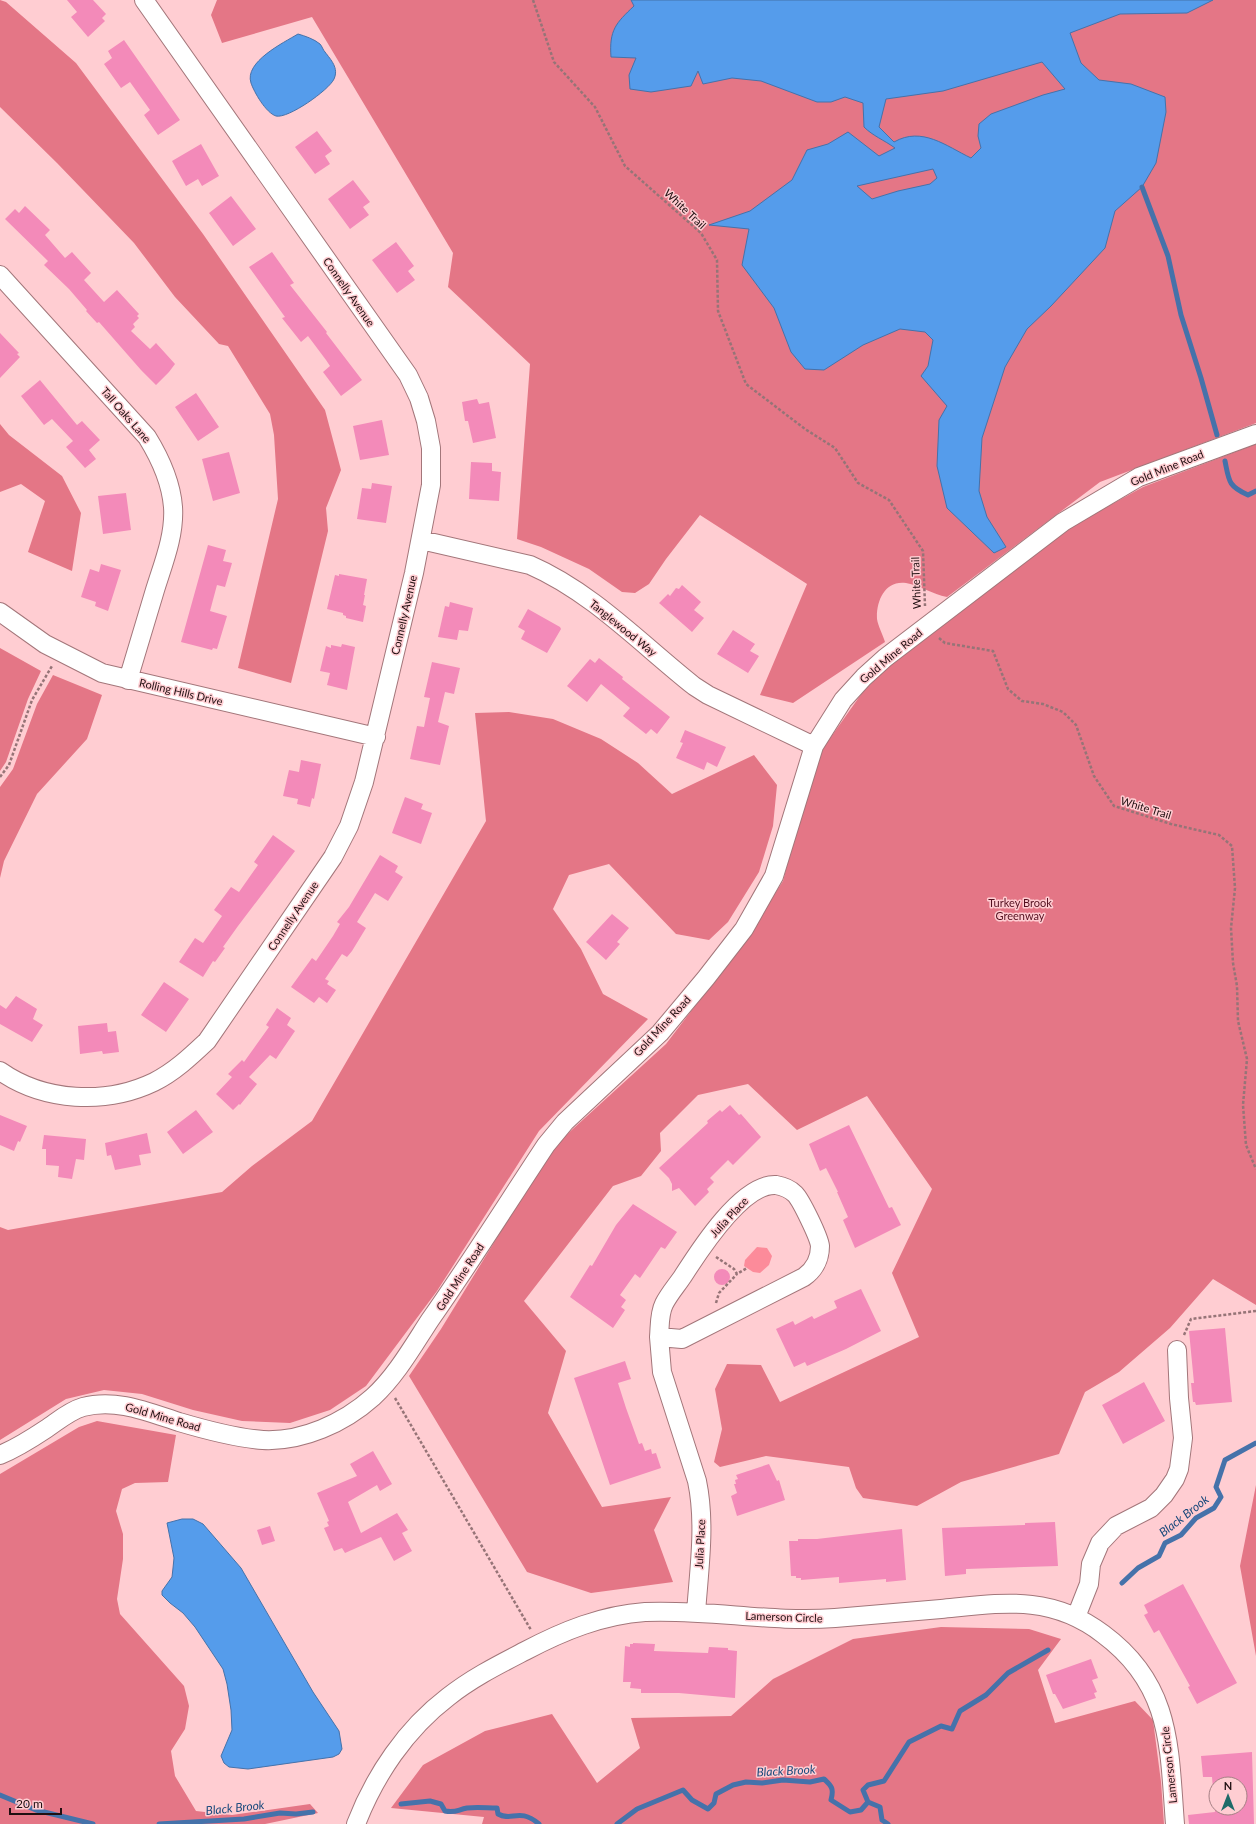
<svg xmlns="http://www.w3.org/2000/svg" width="1256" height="1824" viewBox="0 0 1256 1824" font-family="Lato,sans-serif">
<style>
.green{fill:#fc8b9a}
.forest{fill:#e47686}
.water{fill:#559ceb;stroke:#4572aa;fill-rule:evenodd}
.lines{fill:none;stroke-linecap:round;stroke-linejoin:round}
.stream{stroke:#4572aa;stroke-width:5}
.building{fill:#f38ab9;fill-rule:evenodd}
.minor-casing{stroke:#a3767a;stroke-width:20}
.path{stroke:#967477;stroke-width:2.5;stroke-dasharray:3 2;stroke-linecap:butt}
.minor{stroke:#fff;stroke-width:18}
.labels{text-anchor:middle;stroke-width:3;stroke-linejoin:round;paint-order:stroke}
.street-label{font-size:11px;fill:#200f11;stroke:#ffcdd2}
.park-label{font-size:11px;fill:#540f1f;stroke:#ffcdd2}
.water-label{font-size:12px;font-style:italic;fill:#17487b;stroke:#ffcdd2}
</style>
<rect width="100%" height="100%" fill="#ffcdd2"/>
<path class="green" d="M757 1247 767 1248 772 1256 769 1265 760 1273 753 1272 744 1266 745 1260Z"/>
<path class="forest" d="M0 0 6 2 76 63 203 234 325 410 341 470 326 508 328 531 291 683 238 668 278 499 274 435 270 414 228 346 219 344 175 297 134 243 57 163 0 107Z
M217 0H1256V423L1100 482 947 597C932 594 921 586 906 583 885 580 876 601 877 619 878 626 883 635 885 642L793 703 760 695 807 584 700 515 666 559 649 584 635 593 622 592 589 569 541 547 517 539 530 364 448 287 453 253 312 17 222 43 211 15Z
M0 424 9 435 62 476 81 513 72 571 28 552 45 501 21 484 0 492Z
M1256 444V1305L1213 1279 1170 1328 1119 1372 1085 1392 1059 1454 961 1482 917 1506 863 1498 856 1488 849 1467 766 1456 720 1467 714 1462 722 1429 715 1389 727 1364 761 1365 780 1402 919 1337 892 1273 932 1189 867 1096 797 1130 748 1084 698 1095 660 1133 661 1151 641 1176 613 1186 524 1301 566 1351 548 1413 602 1507 671 1497 654 1530 673 1582 591 1593 527 1572 409 1376 441 1329 552 1148 666 1044 743 943 783 881 809 780 821 751 862 693 888 666 1063 531 1143 487Z
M0 648 41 671 28 699 6 762 0 771Z
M53 675 102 695 87 739 37 794 4 861 0 878V787L13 769 37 704Z
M509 712 553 719 601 739 638 763 672 794 754 755 777 785 773 826 759 872 728 922 709 940 676 934 609 864 569 875 553 909 581 949 603 994 648 1019 539 1131 437 1291 366 1386 330 1410 290 1423 242 1421 193 1410 142 1394 104 1390 66 1399 0 1440V1227L8 1230 222 1192 252 1166 312 1121 486 821 475 713Z
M97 1421 176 1435 168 1482 135 1483 122 1489 116 1511 123 1534V1559L117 1599 120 1614 184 1686 189 1706 185 1729 171 1751 175 1776 196 1811 232 1815 310 1804 318 1813 265 1824H0V1474L79 1427Z
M1256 1485V1656L1240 1566Z
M941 1627 1029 1629 1061 1639 1038 1670 1055 1723 1135 1701 1153 1720 1161 1782 1164 1824H482L484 1817 391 1808 423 1765 485 1731 552 1714 597 1783 640 1748 631 1718 731 1716 773 1679 853 1639Z"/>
<path class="water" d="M631 0H1213L1187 13 1120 14 1070 33 1081 63 1099 80 1131 84 1165 97 1166 112 1156 163 1142 187 1115 211 1105 248 1051 306 1027 329 1005 367 982 438 979 491 987 517 1006 547 994 553 947 508 937 466 939 420 947 406 921 376 928 366 933 340 925 332 900 329 863 345 824 370 805 369 791 352 774 308 742 265 749 229 709 225 750 211 792 180 807 150 828 144 848 132 879 156 895 148C884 140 873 136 864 127L863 103 845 97 831 102H817L761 81 732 78 703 84 698 71 691 86 651 92 630 89 629 75 636 58 611 57C609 30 616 23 634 6ZM1042 62 1065 89 1043 95 991 114 979 124 978 136 981 148 971 158C946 146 922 126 894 142L879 127 886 99 943 91ZM933 169 937 178 930 184 898 191 872 199 857 186Z
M298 34C305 36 314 39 320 44 322 46 323 50 325 52 331 60 339 68 334 79 329 90 288 119 276 116 266 113 254 92 251 83 244 62 283 43 298 34Z
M182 1519H193L203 1524 241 1568 313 1692 339 1731 342 1749 339 1754 333 1757 248 1769 229 1767 224 1763 221 1756 232 1730 231 1710 227 1684 223 1669 195 1627 183 1613 170 1603 162 1595V1591L172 1577 173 1568 174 1558 167 1523Z"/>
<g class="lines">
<path class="stream" d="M1142 187 1168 256 1181 315 1201 378 1217 435
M1225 461C1229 481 1228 486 1248 495L1256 491
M1122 1583 1138 1568 1159 1556 1165 1543 1181 1535 1196 1518 1214 1508 1221 1497 1216 1487 1225 1460 1256 1443
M0 1795 36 1810 93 1824
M868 1802 880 1807 882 1820 888 1824
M401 1804 430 1801 441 1804 445 1811C456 1813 457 1810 467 1808 477 1807 487 1808 497 1808L498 1814C512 1822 519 1807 539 1824
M159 1824 244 1819 280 1813 296 1814 313 1812
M617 1824 637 1809 683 1790 692 1800 708 1809 714 1803 716 1794 733 1785 746 1782 762 1783 783 1780 810 1782 824 1779C832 1786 834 1789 831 1800L850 1812 861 1810 868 1802 863 1790 868 1785 884 1781 909 1742 941 1726 952 1729 960 1711 986 1695 1008 1673 1048 1650"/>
</g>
<path class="building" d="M67 0H93L106 14 102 18 105 21 88 37 71 17 77 12Z
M124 40 180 120 158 135 144 115 150 110 130 82 121 88 104 64 112 58 108 51Z
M317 131 332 151 325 156 330 164 315 174 295 147Z
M201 144 219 176 202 186 198 179 186 186 172 161Z
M353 180 370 202 363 207 369 215 350 229 328 199Z
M231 196 256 229 233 246 209 213Z
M25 206 50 230 45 235 65 258 72 252 91 273 84 280 104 302 117 290 139 314 137 316 139 318 133 324 135 327 131 331 150 349 156 343 175 364 169 372 156 385 141 370 99 322 97 323 86 311 87 310 69 289 44 265 48 261 5 219 15 209 19 213Z
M396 242 414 266 408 271 415 280 397 293 372 260Z
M272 252 294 283 290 285 327 332 326 333 362 380 341 396 323 372 330 366 326 360 308 336 301 342 282 318 285 317 249 267Z
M0 333 19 353 17 354 20 357 0 378Z
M40 380 77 425 82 421 100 440 89 450 96 459 85 468 66 447 73 441 52 419 44 425 21 396Z
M196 393 219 427 198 441 175 407Z
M477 399 479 404 489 402 496 438 473 443 468 421H465L462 402Z
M382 420 389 455 360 460 353 426Z
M229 452 240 493 213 501 202 459Z
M471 462 492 463V471L501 472 499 501 469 499Z
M372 483 392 486 386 523 357 519 362 488 371 489Z
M126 493 131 530 103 534 98 496Z
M208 545 226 550 223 561 232 563 225 587 217 585 210 611 227 616 217 649 213 648 212 650 181 642Z
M101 564 121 570 108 611 95 606 96 602 81 597 90 569 99 572Z
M339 574 367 579 364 595H365L363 605 366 606 363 622 346 618V616L343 615V613L327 609 335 575 339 576Z
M682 585 701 602 694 610 704 618 692 632 659 603 668 594 670 596 676 588 679 589Z
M450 602 473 608 468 631 459 630 457 640 438 637 445 606 449 607Z
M528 609 560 627 561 629 547 653 521 639 525 631 518 627Z
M733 630 755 644 750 651 759 656 748 673 717 654Z
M342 644 355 647 347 690 327 685 330 673 320 671 326 646 331 648V645L341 647Z
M599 658 623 677 622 679 670 717 657 734 651 729 646 734 623 716 630 708 601 684 587 702 567 686 590 659 595 663Z
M432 662 460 668 454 694 445 692 438 722 449 726 440 765 410 759 417 726 424 727 430 698 424 697Z
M685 730 726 747 717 767 707 762 704 770 676 758 683 743 680 742Z
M301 760 321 764 314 799 312 798 310 807 297 804 298 799 283 796 289 770 299 772Z
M405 797 423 804 421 809 432 813 421 844 392 833Z
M273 835 295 851 238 926 223 947 225 948 215 962 213 961 203 977 179 962 195 938 203 943 222 916 214 910 231 887 239 892 258 865 254 862Z
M380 855 398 866 395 872 403 877 388 901 375 893 357 922 366 928 352 951 347 957 342 954 325 979 329 981 327 984 336 990 327 1003 319 997 314 1003 291 987 312 958 316 961 333 936 340 924 337 922 349 907Z
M612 914 629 928 617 942 620 944 606 960 586 942Z
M164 982 189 999 166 1032 141 1015Z
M16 996 37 1009 33 1019 43 1025 32 1042 0 1024V1005L6 1009Z
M277 1008 291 1018 287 1025 295 1031 276 1059 270 1055 249 1077 257 1084 240 1105 239 1104 233 1110 216 1094 232 1077 228 1074 242 1060 244 1062 269 1027 266 1025Z
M107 1023 108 1032 116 1031 119 1052 103 1054 102 1051 80 1054 78 1026Z
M730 1105 739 1115 741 1114 761 1137 733 1165 728 1160 710 1178 714 1182 707 1189 709 1192 695 1206 679 1188 672 1191V1184L669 1178 659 1168 708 1123 707 1121 720 1110 722 1112Z
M196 1110 213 1132 183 1154 167 1132Z
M0 1115 27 1126 20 1142 18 1141 14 1151 0 1145Z
M849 1125 889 1208 892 1207 901 1225 855 1248 843 1220 848 1217 837 1192H838L826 1168 820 1171 809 1144Z
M147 1133 151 1153 139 1155 141 1165 115 1170 111 1155 107 1156 105 1143Z
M44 1135 86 1139 84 1160 76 1159 72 1179 58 1177 59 1166 46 1165V1149H42Z
M633 1204 677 1232 665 1249 661 1247 640 1278 635 1274 620 1295 626 1300 621 1307 625 1310 613 1328 570 1297 590 1265 592 1266 616 1225Z
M714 1277a8 8 0 1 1 16 0a8 8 0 1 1-16 0Z
M861 1289 881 1331 846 1349 807 1366 805 1362 794 1367 776 1329 793 1321 795 1325 812 1316 814 1319 837 1308 834 1301Z
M1225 1328 1232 1402 1196 1405 1195 1402H1193L1192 1393 1191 1383H1194L1189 1331Z
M625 1361 631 1379 618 1383 626 1408 639 1444 642 1443 645 1451 651 1449 652 1454 656 1453 661 1468 610 1485 574 1378Z
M1144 1382 1165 1421 1123 1444 1102 1405Z
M373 1451 392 1484 380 1491 377 1485 348 1502 361 1533 397 1513 408 1530 402 1533 412 1551 394 1561 381 1537 345 1553 342 1548 334 1551 324 1528 329 1526 327 1522 329 1521 317 1493 357 1476 350 1464Z
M769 1464 777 1481 779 1480 785 1500 737 1516 731 1496 737 1493 734 1484H736L735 1480 738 1479 736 1475Z
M1055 1522 1058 1566 966 1569V1574L945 1576 942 1528 1025 1525V1523Z
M270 1526 275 1541 262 1545 257 1530Z
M902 1529 906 1580 886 1582V1579L839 1583V1577L801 1580V1578H796V1576H791L789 1541H798V1539H817Z
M1183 1584 1237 1683 1197 1704 1188 1687 1190 1686 1159 1630 1154 1633 1144 1615 1148 1613 1144 1605Z
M633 1643 655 1644 654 1651 708 1653 709 1647 728 1648V1650L737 1651 735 1698 679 1693H641V1689L630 1688 631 1682H623L625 1646 630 1647V1644H633Z
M1091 1659 1098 1678 1092 1680 1097 1692 1094 1693 1096 1698 1063 1709 1055 1694H1053L1046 1675Z
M1252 1752 1254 1824H1189L1188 1815 1215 1812 1212 1777H1203L1201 1756ZM1216 1784H1240V1808H1216Z"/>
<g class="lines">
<defs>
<path id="minor" d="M0 275 147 437C160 458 171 481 173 507 175 535 163 564 155 590 146 620 137 650 128 680
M421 540 530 565C592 592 641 644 694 686L708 695 814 746
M0 612 45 644 102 673 376 737
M0 1071C44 1102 106 1105 154 1082 174 1072 190 1057 207 1041L333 857 349 826 364 782 414 573 431 485V448L426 421 419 398 408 375 144 0
M659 1337C660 1326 659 1314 664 1304 669 1294 677 1285 683 1276 699 1251 742 1183 776 1185 782 1186 790 1189 795 1194 801 1200 819 1237 820 1246 820 1259 814 1270 804 1277L682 1339 659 1337 662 1372 697 1481C706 1524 699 1569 696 1613
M0 1455C17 1448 31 1439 46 1429 58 1421 69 1411 83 1407 116 1398 148 1412 179 1422 206 1430 235 1438 263 1440 302 1442 344 1423 373 1397 396 1376 413 1346 430 1320 470 1263 507 1204 546 1145L565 1122 660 1033 706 978 744 929 774 876 814 746 843 700 864 677 885 658 1063 522 1139 477 1256 434
M1076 1617 1089 1584 1091 1564 1100 1543 1116 1526 1151 1508 1164 1495 1175 1479 1179 1469 1183 1438 1179 1398 1177 1350
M356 1824C375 1775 406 1729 448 1697 472 1678 498 1665 525 1651 563 1631 602 1615 645 1612 709 1609 772 1623 835 1618 871 1615 906 1612 941 1609 1002 1603 1051 1594 1103 1634 1172 1685 1169 1747 1175 1824"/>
</defs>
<use href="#minor" class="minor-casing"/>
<path class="path" d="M533 0 554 62 595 107 625 166 701 233 717 260 718 311 746 384 805 429 835 448 858 483 889 500 923 551 925 606
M939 638 945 643 993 651 1008 689 1022 701 1043 704 1063 712 1076 725 1094 776 1114 806 1171 824 1219 835 1232 846 1235 888 1231 928 1233 963 1237 986 1238 1021 1247 1059 1243 1105 1246 1145 1256 1169
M0 777 9 765 32 700 52 666
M716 1257 734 1269 737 1274 747 1268
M716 1303 719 1293 737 1274
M1184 1335 1191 1319 1256 1311
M395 1398 531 1630"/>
<use href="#minor" class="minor"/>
</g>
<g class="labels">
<g class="street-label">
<text transform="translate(685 209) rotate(43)" y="4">White Trail</text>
<text transform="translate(349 292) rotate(55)" y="4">Connelly Avenue</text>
<text transform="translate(126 415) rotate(49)" y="4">Tall Oaks Lane</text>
<text transform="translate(1167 468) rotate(-22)" y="4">Gold Mine Road</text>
<text transform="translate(916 583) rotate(-92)" y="4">White Trail</text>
<text transform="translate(404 615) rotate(-77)" y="4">Connelly Avenue</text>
<text transform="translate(623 628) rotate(39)" y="4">Tanglewood Way</text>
<text transform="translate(891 656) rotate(-40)" y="4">Gold Mine Road</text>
<text transform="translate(181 692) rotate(13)" y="4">Rolling Hills Drive</text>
<text transform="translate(1146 808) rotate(17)" y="4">White Trail</text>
<text transform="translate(293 916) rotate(-56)" y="4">Connelly Avenue</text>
<text transform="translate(662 1026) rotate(-47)" y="4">Gold Mine Road</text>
<text transform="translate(729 1217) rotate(-47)" y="4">Julia Place</text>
<text transform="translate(460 1277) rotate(-57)" y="4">Gold Mine Road</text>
<text transform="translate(163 1417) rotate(16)" y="4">Gold Mine Road</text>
<text transform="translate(700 1544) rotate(-87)" y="4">Julia Place</text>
<text transform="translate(784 1617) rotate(2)" y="4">Lamerson Circle</text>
<text transform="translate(1169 1765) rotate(-96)" y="4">Lamerson Circle</text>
</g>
<g class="park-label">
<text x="1020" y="907">Turkey Brook<tspan x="1020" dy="13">Greenway</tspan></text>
</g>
<g class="water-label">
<text transform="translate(1184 1516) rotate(-38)" y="4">Black Brook</text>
<text transform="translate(786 1771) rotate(-3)" y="4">Black Brook</text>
<text transform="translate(235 1808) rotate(-6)" y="4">Black Brook</text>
</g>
</g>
<g transform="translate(1228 1796)"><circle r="19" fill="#ffcdd2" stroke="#a68185"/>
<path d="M0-3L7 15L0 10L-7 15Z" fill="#1f6b69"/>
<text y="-6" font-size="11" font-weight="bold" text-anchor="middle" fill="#200f11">N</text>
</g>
<path d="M10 1808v6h51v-6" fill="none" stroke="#200f11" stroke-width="2"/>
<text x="16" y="1808" font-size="12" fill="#200f11" stroke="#ffcdd2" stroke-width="3" paint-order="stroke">20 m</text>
</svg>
